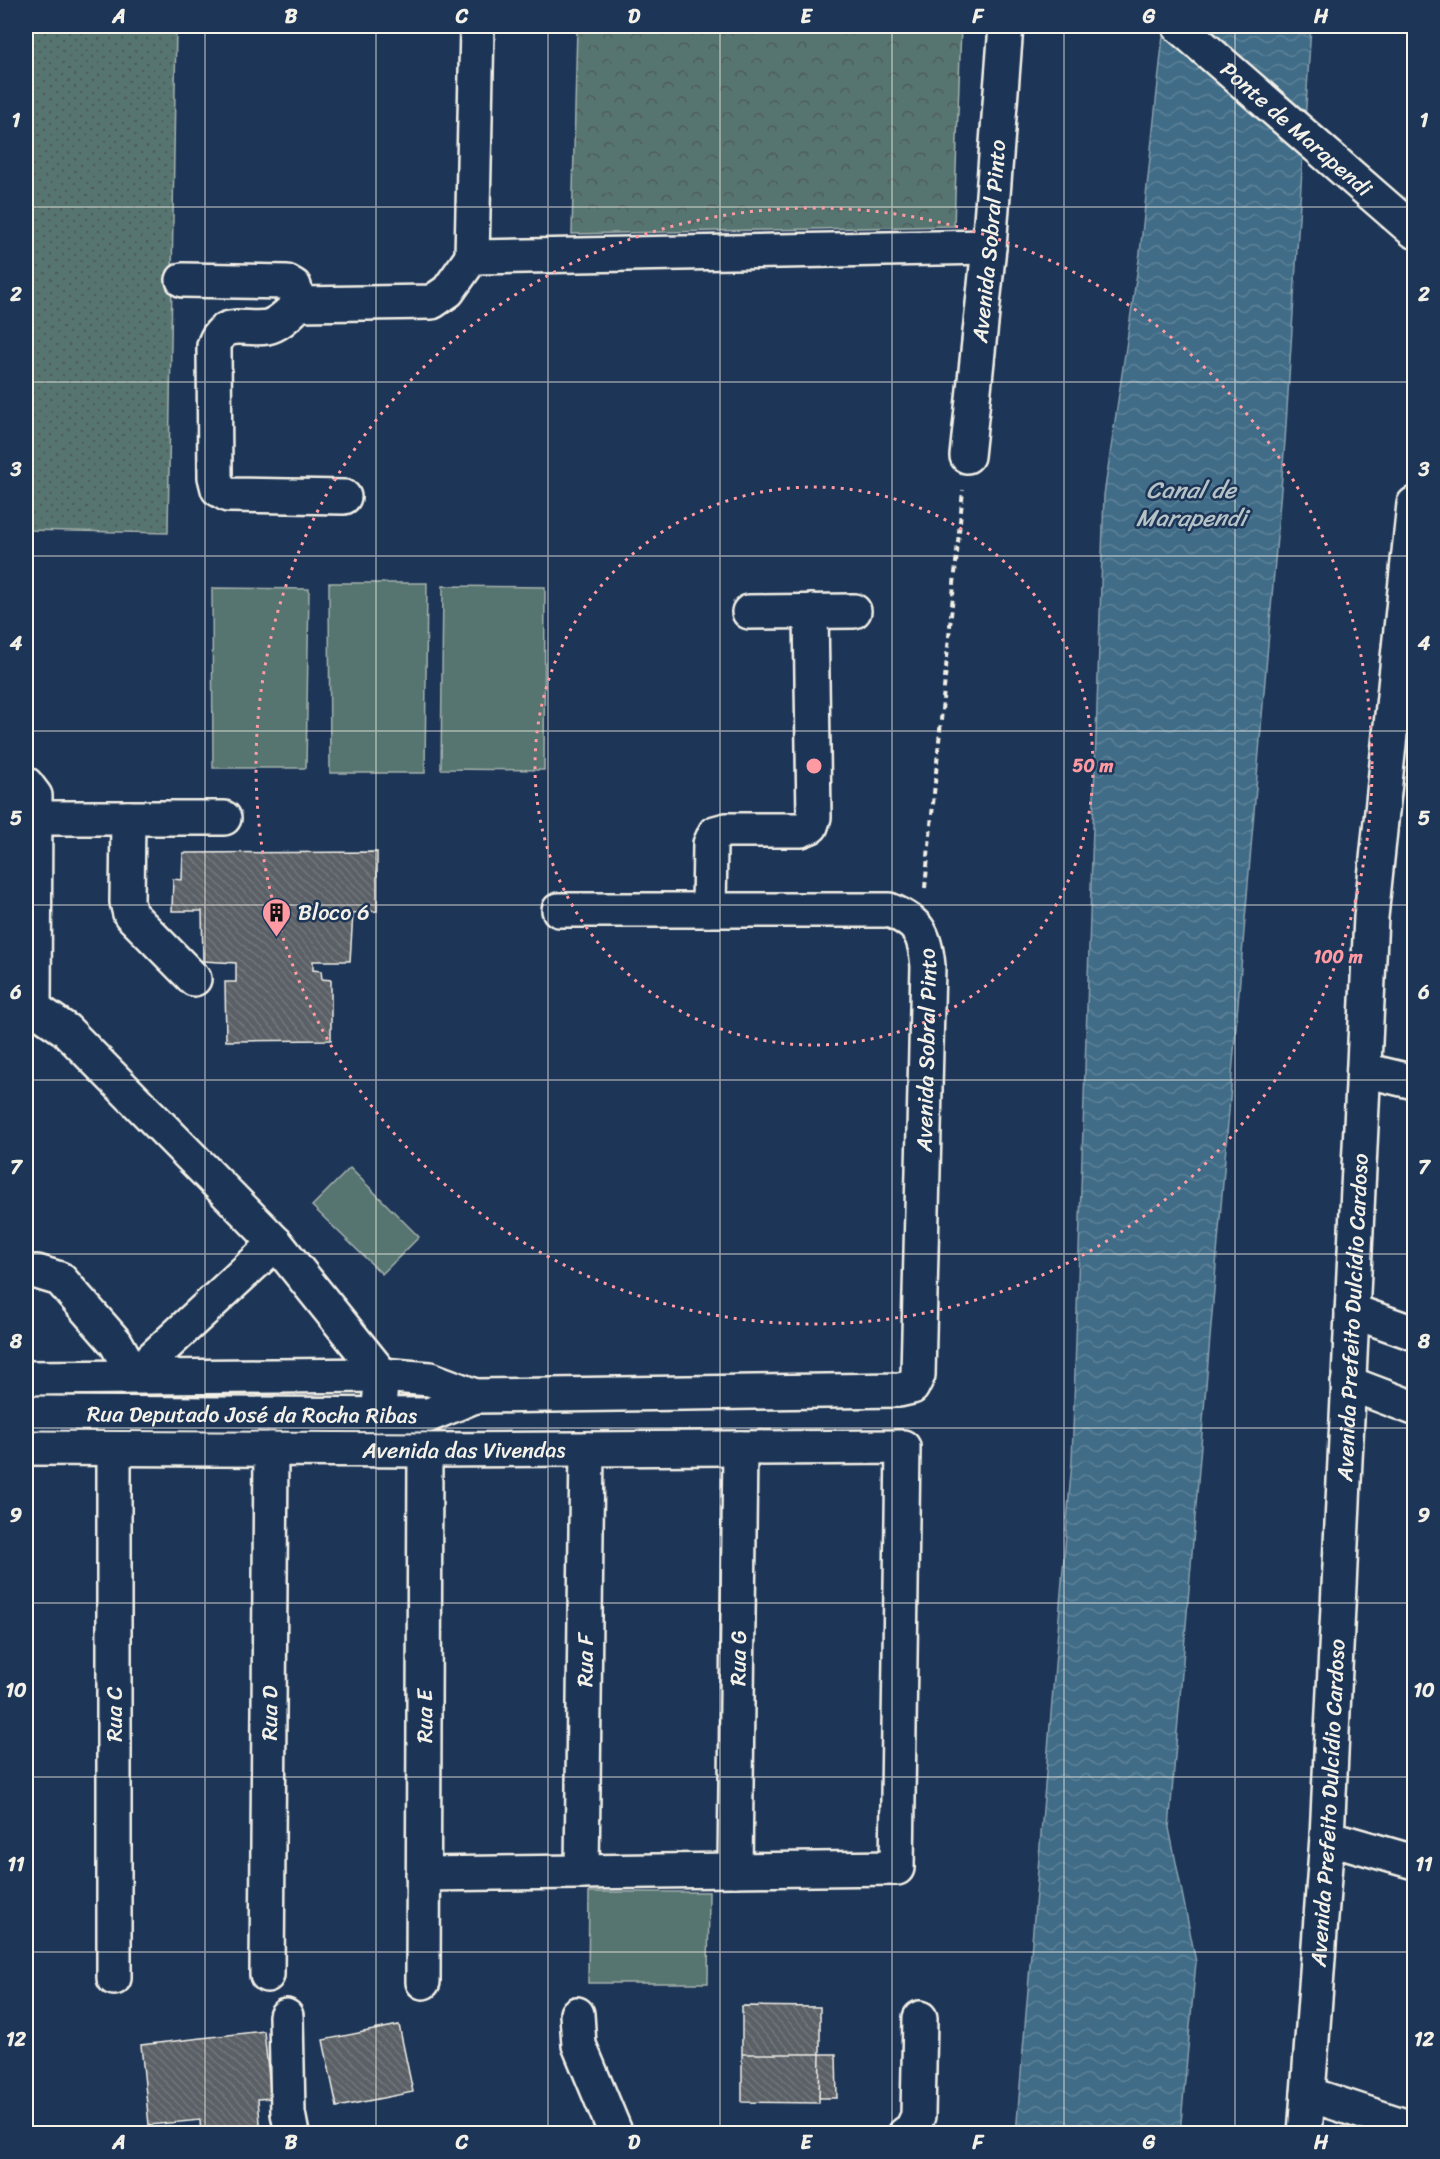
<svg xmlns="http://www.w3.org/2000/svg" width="1440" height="2159" viewBox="0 0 1440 2159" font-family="Sriracha,sans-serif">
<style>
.grass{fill:url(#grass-dots);stroke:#a6b2ac;stroke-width:1.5}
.forest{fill:url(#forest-crowns);stroke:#a6b2ac;stroke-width:1.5}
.garden{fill:#577471;stroke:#a6b2ac;stroke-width:1.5}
.water{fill:url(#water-waves);stroke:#89a1ae;stroke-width:1.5}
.building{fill:url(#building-back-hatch);stroke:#f4f1e8;stroke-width:1.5}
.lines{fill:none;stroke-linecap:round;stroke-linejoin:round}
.minor-casing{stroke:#f4f1e8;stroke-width:38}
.path{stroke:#f4f1e8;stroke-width:4;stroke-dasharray:6 4.5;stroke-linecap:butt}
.minor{stroke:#1d3557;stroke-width:33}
.grid{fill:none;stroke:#f4f1e8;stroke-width:1.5;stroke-opacity:0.55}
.ring{fill:none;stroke:#ff9aa2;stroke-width:3;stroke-dasharray:3 6}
.labels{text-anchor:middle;stroke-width:5;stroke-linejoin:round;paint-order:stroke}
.street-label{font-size:22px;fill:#f4f1e8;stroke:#1d3557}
.poi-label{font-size:22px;fill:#f4f1e8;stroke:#1d3557;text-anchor:start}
.water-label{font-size:24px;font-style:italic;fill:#b5c2c6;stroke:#1d3557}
.centre{fill:#ff9aa2;stroke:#1d3557;stroke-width:3}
.ring-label{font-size:18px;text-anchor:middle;font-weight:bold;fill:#ff9aa2;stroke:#1d3557;stroke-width:5;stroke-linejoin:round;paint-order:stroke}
.neatline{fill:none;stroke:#f4f1e8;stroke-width:2}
.grid-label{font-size:20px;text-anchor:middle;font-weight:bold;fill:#f4f1e8}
</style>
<defs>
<pattern id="grass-dots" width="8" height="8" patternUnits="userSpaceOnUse" patternTransform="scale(1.5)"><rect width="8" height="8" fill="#577471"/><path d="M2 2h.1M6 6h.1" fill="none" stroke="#4f5c59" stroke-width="1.8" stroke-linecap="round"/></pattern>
<pattern id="forest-crowns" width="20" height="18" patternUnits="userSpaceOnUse" patternTransform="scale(1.5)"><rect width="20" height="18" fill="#577471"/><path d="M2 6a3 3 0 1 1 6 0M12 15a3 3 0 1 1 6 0" fill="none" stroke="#4f5c59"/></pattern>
<pattern id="water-waves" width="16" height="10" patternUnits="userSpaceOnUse" patternTransform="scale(1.5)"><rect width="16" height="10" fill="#416c87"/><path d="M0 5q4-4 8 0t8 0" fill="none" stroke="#5d8198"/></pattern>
<pattern id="building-back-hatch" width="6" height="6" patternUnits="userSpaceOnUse" patternTransform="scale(1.5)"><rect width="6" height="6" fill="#5a6066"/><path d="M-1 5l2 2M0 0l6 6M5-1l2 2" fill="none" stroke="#72777c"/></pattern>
</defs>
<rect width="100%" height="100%" fill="#1d3557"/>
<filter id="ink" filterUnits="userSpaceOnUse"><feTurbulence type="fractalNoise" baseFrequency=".0167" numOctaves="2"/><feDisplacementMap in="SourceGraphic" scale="12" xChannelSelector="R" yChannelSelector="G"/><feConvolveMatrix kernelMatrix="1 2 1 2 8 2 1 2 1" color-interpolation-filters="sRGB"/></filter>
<g filter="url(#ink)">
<path class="grass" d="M26 26H176L168 533 26 530Z"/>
<path class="forest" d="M577 26H961L954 226 572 234Z"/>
<path class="garden" d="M329 583H427L425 773H330Z
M443 586 545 587 544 770 441 769Z
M212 588 309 589 306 768H213Z
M350 1168 419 1237 382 1274 312 1206Z
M589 1892H709L708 1983H588Z"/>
<path class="water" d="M1164 26H1311L1285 441 1169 1828 1196 1962 1180 2133 1016 2134 1072 1461 1104 495 1140 253Z"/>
<path class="building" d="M377 852V911L353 913 350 961H313V970L321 971 322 979 331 980V1040L226 1041 225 982H236V963L203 961 202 911H172L173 879 182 880 183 853Z
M742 2006 820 2007V2054H742Z
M399 2025 413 2092 337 2107 323 2040Z
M264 2031 271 2098 258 2099 261 2134H201L200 2120 149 2125 141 2045Z
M742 2054H820L819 2103 742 2102Z
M820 2054H836L837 2098H819Z"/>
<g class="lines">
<defs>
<g id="minor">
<path id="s1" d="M1179 26 1414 231"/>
<path d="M472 257 477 26"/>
<path d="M183 280 287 282 294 286 299 304"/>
<path id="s2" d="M967 456 989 247 1006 26"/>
<path d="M344 497 228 495 218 489 215 477 214 346C223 317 244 331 267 327 280 324 289 313 299 304L432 302 448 291 472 257 989 247"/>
<path d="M749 612 854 611"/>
<path d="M26 784 35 796 34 1008"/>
<path d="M36 818H224"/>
<path d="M128 818 127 902 130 914 194 979"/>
<path d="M709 910 710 844 715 833 726 830H801L811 826 814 817 811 611"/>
<path d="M26 1008H34L66 1030 276 1243 382 1375 378 1415"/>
<path d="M1364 1070 1414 1082"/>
<path d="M37 1272 60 1279 116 1343 134 1375 276 1243"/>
<path d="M1352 1311 1411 1332 1414 1331"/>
<path id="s3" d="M26 1378 382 1375 430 1379 475 1396 899 1390 912 1387 918 1375 928 966C925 934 919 922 889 910H559"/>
<path d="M1348 1383 1414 1408"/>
<path id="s4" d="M26 1413 429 1415 475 1396"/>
<path id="s5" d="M26 1448 425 1450 903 1447 897 1868 423 1874"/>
<path d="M114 1449V1978"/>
<path d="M1327 1837 1414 1862"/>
<path id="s6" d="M735 1870 740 1448"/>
<path id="s7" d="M582 1872 587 1449"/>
<path id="s8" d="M267 1975 271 1449"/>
<path id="s9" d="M423 1982 425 1450"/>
<path d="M577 2014 579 2045 616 2134"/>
<path d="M286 2016 288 2113 292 2134"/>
<path d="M1308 2094 1414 2129"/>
<path d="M905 2134 912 2129 918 2116 920 2018"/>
<path id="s10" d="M1305 2134 1327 1837 1371 917 1414 504"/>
</g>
</defs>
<use href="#minor" class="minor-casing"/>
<path class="path" d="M925 888 963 490"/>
<use href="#minor" class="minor"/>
</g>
</g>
<path class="grid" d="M205 26V2134M376 26V2134M548 26V2134M720 26V2134M892 26V2134M1064 26V2134M1235 26V2134M26 207H1414M26 382H1414M26 556H1414M26 731H1414M26 905H1414M26 1080H1414M26 1254H1414M26 1428H1414M26 1603H1414M26 1777H1414M26 1952H1414"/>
<g class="ring">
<circle cx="814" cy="766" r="279"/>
<circle cx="814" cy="766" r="558"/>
</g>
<defs>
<symbol id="building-pin" viewBox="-11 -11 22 30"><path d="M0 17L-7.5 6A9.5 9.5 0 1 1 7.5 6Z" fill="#ff9aa2" stroke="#1d3557"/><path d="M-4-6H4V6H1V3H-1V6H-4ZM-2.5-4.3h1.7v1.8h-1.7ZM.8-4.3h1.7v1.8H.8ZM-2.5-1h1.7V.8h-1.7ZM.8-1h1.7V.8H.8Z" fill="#111"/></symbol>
</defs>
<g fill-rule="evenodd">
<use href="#building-pin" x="260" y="896" width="33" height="45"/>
</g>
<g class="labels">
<g class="street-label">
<text dy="8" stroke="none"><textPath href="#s1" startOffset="156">Ponte de Marapendi</textPath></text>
<text dy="8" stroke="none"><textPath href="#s2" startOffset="216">Avenida Sobral Pinto</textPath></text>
<text dy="8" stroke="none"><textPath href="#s3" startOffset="1228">Avenida Sobral Pinto</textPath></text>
<text dy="8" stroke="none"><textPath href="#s10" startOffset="818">Avenida Prefeito Dulcídio Cardoso</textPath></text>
<text dy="8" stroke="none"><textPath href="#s4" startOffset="226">Rua Deputado José da Rocha Ribas</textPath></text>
<text dy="8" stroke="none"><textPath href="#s5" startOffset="438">Avenida das Vivendas</textPath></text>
<text dy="8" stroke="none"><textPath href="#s6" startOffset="212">Rua G</textPath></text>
<text dy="8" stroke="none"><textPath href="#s7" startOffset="212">Rua F</textPath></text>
<text dy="8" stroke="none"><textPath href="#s8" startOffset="262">Rua D</textPath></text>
<text transform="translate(114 1714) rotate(-90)" y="8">Rua C</text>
<text dy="8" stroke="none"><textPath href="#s9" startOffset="266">Rua E</textPath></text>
<text dy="8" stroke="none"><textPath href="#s10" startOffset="332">Avenida Prefeito Dulcídio Cardoso</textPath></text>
</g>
<g class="poi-label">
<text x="298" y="920">Bloco 6</text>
</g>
<g class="water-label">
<text x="1191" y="498">Canal de<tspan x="1191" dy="28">Marapendi</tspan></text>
</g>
</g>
<circle cx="814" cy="766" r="9" class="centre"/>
<g class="ring-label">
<text x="1093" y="772">50 m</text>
<text x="1338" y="963">100 m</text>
</g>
<rect width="1440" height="2159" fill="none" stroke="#1d3557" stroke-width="66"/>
<rect x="33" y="33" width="1374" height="2093" class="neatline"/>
<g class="grid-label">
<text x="119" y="23">A</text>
<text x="291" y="23">B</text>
<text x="462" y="23">C</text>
<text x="634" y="23">D</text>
<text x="806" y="23">E</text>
<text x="978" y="23">F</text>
<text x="1149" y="23">G</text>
<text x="1321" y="23">H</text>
<text x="16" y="127">1</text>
<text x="1424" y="127">1</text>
<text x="16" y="301">2</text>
<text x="1424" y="301">2</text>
<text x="16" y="476">3</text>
<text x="1424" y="476">3</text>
<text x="16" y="650">4</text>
<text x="1424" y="650">4</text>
<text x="16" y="825">5</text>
<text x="1424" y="825">5</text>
<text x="16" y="999">6</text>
<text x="1424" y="999">6</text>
<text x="16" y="1174">7</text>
<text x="1424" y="1174">7</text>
<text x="16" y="1348">8</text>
<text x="1424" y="1348">8</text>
<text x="16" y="1522">9</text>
<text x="1424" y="1522">9</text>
<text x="16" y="1697">10</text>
<text x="1424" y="1697">10</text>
<text x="16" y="1871">11</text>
<text x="1424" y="1871">11</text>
<text x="16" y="2046">12</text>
<text x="1424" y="2046">12</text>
<text x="119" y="2149">A</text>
<text x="291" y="2149">B</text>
<text x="462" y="2149">C</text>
<text x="634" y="2149">D</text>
<text x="806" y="2149">E</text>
<text x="978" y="2149">F</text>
<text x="1149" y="2149">G</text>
<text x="1321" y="2149">H</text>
</g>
</svg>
